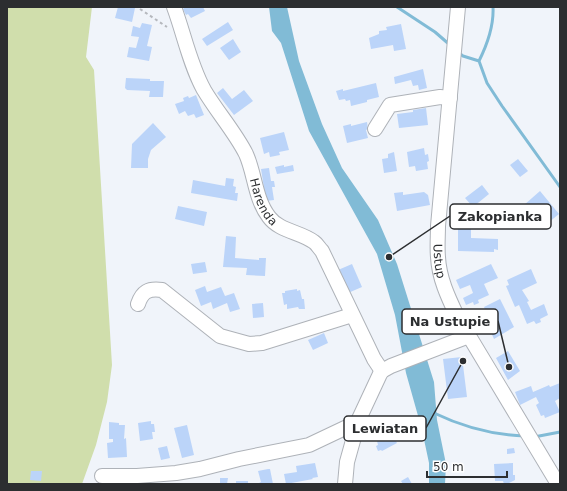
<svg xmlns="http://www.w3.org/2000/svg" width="567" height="491" viewBox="0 0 567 491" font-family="'DejaVu Sans',sans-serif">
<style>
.green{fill:#d0deac}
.water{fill:#81bbd6}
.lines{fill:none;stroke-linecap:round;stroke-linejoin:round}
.stream{stroke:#81bbd6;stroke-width:3}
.building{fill:#bbd4f9}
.minor-casing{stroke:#aeb2b8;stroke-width:16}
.path{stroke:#b5b8bd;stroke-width:2;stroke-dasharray:3 3;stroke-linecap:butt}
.minor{stroke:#fff;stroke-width:14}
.labels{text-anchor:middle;stroke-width:3;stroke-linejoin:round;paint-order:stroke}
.street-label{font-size:12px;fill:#2c2e30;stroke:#fff}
.leader{fill:none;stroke:#2c2e30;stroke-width:1.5}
.callout-dot{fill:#2c2e30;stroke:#fff;stroke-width:1.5}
.callout{fill:#fff;stroke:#2c2e30;stroke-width:1.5}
.callout-label{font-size:13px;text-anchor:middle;font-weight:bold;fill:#2c2e30}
</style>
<rect width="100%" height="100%" fill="#f0f4fa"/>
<path class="green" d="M7 7H92L86 57 94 70 112 365 107 402 96 445 82 484H7Z"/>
<path class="water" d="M269 7H287L299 61 322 124 342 168 378 220 397 264 434 382 437 420 446 464 445 484H429V463L422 430 406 373 395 315 377 254 309 131 281 43 272 31Z"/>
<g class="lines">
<path class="stream" d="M397 7 435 32 450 45
M459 53 463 56 479 61 487 83 502 106 560 187
M479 61C487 45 494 26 493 7
M434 413C463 427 493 435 525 436
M534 437 560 432"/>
</g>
<path class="building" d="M118 7 135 8 132 22 115 18Z
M185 7H203L205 11 191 18 188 14 186 15 183 9Z
M228 22 233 30 207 46 202 39Z
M142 23 152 25 147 46 152 47 149 61 127 57 129 47 136 48 139 37 131 36 133 26 140 28Z
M401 24 406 49 394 51 393 45 371 49 369 38 379 34V31L387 30 386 27Z
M233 39 241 52 229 60 220 48Z
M423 69 427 88 419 90 418 85 413 86 411 80 395 84 394 77Z
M126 78 150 79V81H164L163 97H149L150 91 127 90 125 88Z
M376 83 379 97 367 100V102L351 106 350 100 346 101 345 99 339 100 336 91 343 89V91Z
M223 88 232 99 244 90 253 101 234 115 217 93Z
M196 95 204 115 196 118 194 114 188 116 185 111 179 114 175 104 184 101 183 98 188 96 189 98Z
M426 108 428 125 399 128 397 114 413 112V110Z
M367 122 368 129 366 130 368 138 347 143 343 126 351 124V126Z
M153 123 166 137 151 150 148 159V168H131L132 144Z
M284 132 289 150 279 152 280 155 270 157 269 152 264 154 260 138Z
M424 148 425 155 428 154 429 161 427 162 428 169 416 171 415 166 409 167 407 152Z
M394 152 397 171 384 173 382 159 388 158V154Z
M518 159 528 171 520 177 510 165Z
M284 165V167L293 165 294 171 277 174 275 167Z
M269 168 271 181H274L275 187H272L274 200 266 201 261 169Z
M226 178 234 179 233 186 236 187 235 193H238L237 201 191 193 193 180 225 186Z
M482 185 489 194 473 207 465 198Z
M540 191 559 214 543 227 524 205Z
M403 192V195L424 192 428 195 430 205 397 211 394 193Z
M178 206 207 212 204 226 175 219Z
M458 229H471V238L498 239V250L494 249V252L458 251Z
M226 236 236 237 235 258 259 260V258H266L265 276 246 275 247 268 223 267Z
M205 262 207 272 193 274 191 264Z
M352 264 362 287 348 293 338 270Z
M491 264 498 278 484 284 489 295 478 300 479 303 474 305 473 302 466 305 463 298 473 293 470 285 460 289 456 280Z
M531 269 537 283 522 290 529 301 527 302 531 310 544 304 548 315 540 319 541 322 536 324 534 321 527 324 519 305 515 307 506 286 509 285 507 280Z
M205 286 207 292 221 287 225 296 234 293 240 309 230 312 227 303 213 309 211 302 201 306 195 290Z
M297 289V291L300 290 302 299H304L305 309H299L298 307 287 309V304L284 305 282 293H285V291Z
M500 299 514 327 494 339 487 324 493 322 490 315 488 316 484 307Z
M263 303 264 317 253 318 252 304Z
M324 333 328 343 313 350 308 340Z
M508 351 520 371 508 380 496 358Z
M462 357 467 397 448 399 443 359Z
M560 383V398L555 401 560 412 545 418 544 415 541 416 536 405 539 403 536 397 520 405 515 392 531 386 533 392 547 386 549 385 550 387Z
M151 421V424H154L155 432H152L153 439 140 441 138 423Z
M109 422 119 423V425H125L124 439 126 438 127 457 108 458 107 443 113 442V439H109Z
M187 425 194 455 182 458 174 428Z
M391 433 397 443 382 451 381 450 378 451 376 446 378 445 377 441Z
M167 446 170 458 161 460 158 448Z
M514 448 515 453 507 454V449Z
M315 463 318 477 312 478 313 479 286 484 284 474 297 472 296 466Z
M513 463V475H515V480L507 484H504L503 481H495L494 464Z
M268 469H270L273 484H257L261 482 258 471Z
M31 471H42L41 481 30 480Z
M408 477 412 484H403L401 481Z
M220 478H228L227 484H220Z
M236 481H248V484H236Z"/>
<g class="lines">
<defs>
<g id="minor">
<path id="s1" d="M174 7C184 34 190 65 204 90 217 112 235 132 246 154 255 174 255 199 269 217 279 231 301 232 314 242 317 244 319 248 322 251L374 359 382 371"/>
<path id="s2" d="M458 7 438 226C438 236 437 247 438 257 439 278 448 297 457 316L558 484"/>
<path d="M375 129 390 105 440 97 450 98"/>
<path d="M138 304C142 292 148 288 162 290L220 336 249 344 262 343 352 315"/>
<path d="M102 476H137L176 473 200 469 239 459 309 445 347 427H357"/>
<path d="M345 484 347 462 359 419 380 374 382 371 391 366 469 336"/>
</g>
</defs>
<use href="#minor" class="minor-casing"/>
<path class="path" d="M140 9 167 27"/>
<use href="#minor" class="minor"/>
</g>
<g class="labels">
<g class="street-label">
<text dy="4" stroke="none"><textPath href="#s1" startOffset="216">Harenda</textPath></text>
<text dy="4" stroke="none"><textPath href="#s2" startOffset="255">Ustup</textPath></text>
</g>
</g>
<path class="leader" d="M389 257L450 216M509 367L498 321M463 361L426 428"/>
<g class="callout-dot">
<circle cx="389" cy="257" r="4"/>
<circle cx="509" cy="367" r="4"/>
<circle cx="463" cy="361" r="4"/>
</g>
<g class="callout">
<rect x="450" y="204" width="101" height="25" rx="4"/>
<rect x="402" y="309" width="96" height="25" rx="4"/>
<rect x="344" y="416" width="82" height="25" rx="4"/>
</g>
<g class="callout-label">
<text x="500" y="221">Zakopianka</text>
<text x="450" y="326">Na Ustupie</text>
<text x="385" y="433">Lewiatan</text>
</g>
<rect width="567" height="491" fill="none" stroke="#2c2e30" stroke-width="16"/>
<path d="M427 471v6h80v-6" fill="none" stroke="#2c2e30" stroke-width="2"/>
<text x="433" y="471" font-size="12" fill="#2c2e30" stroke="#ffffff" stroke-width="3" paint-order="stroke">50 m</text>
</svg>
